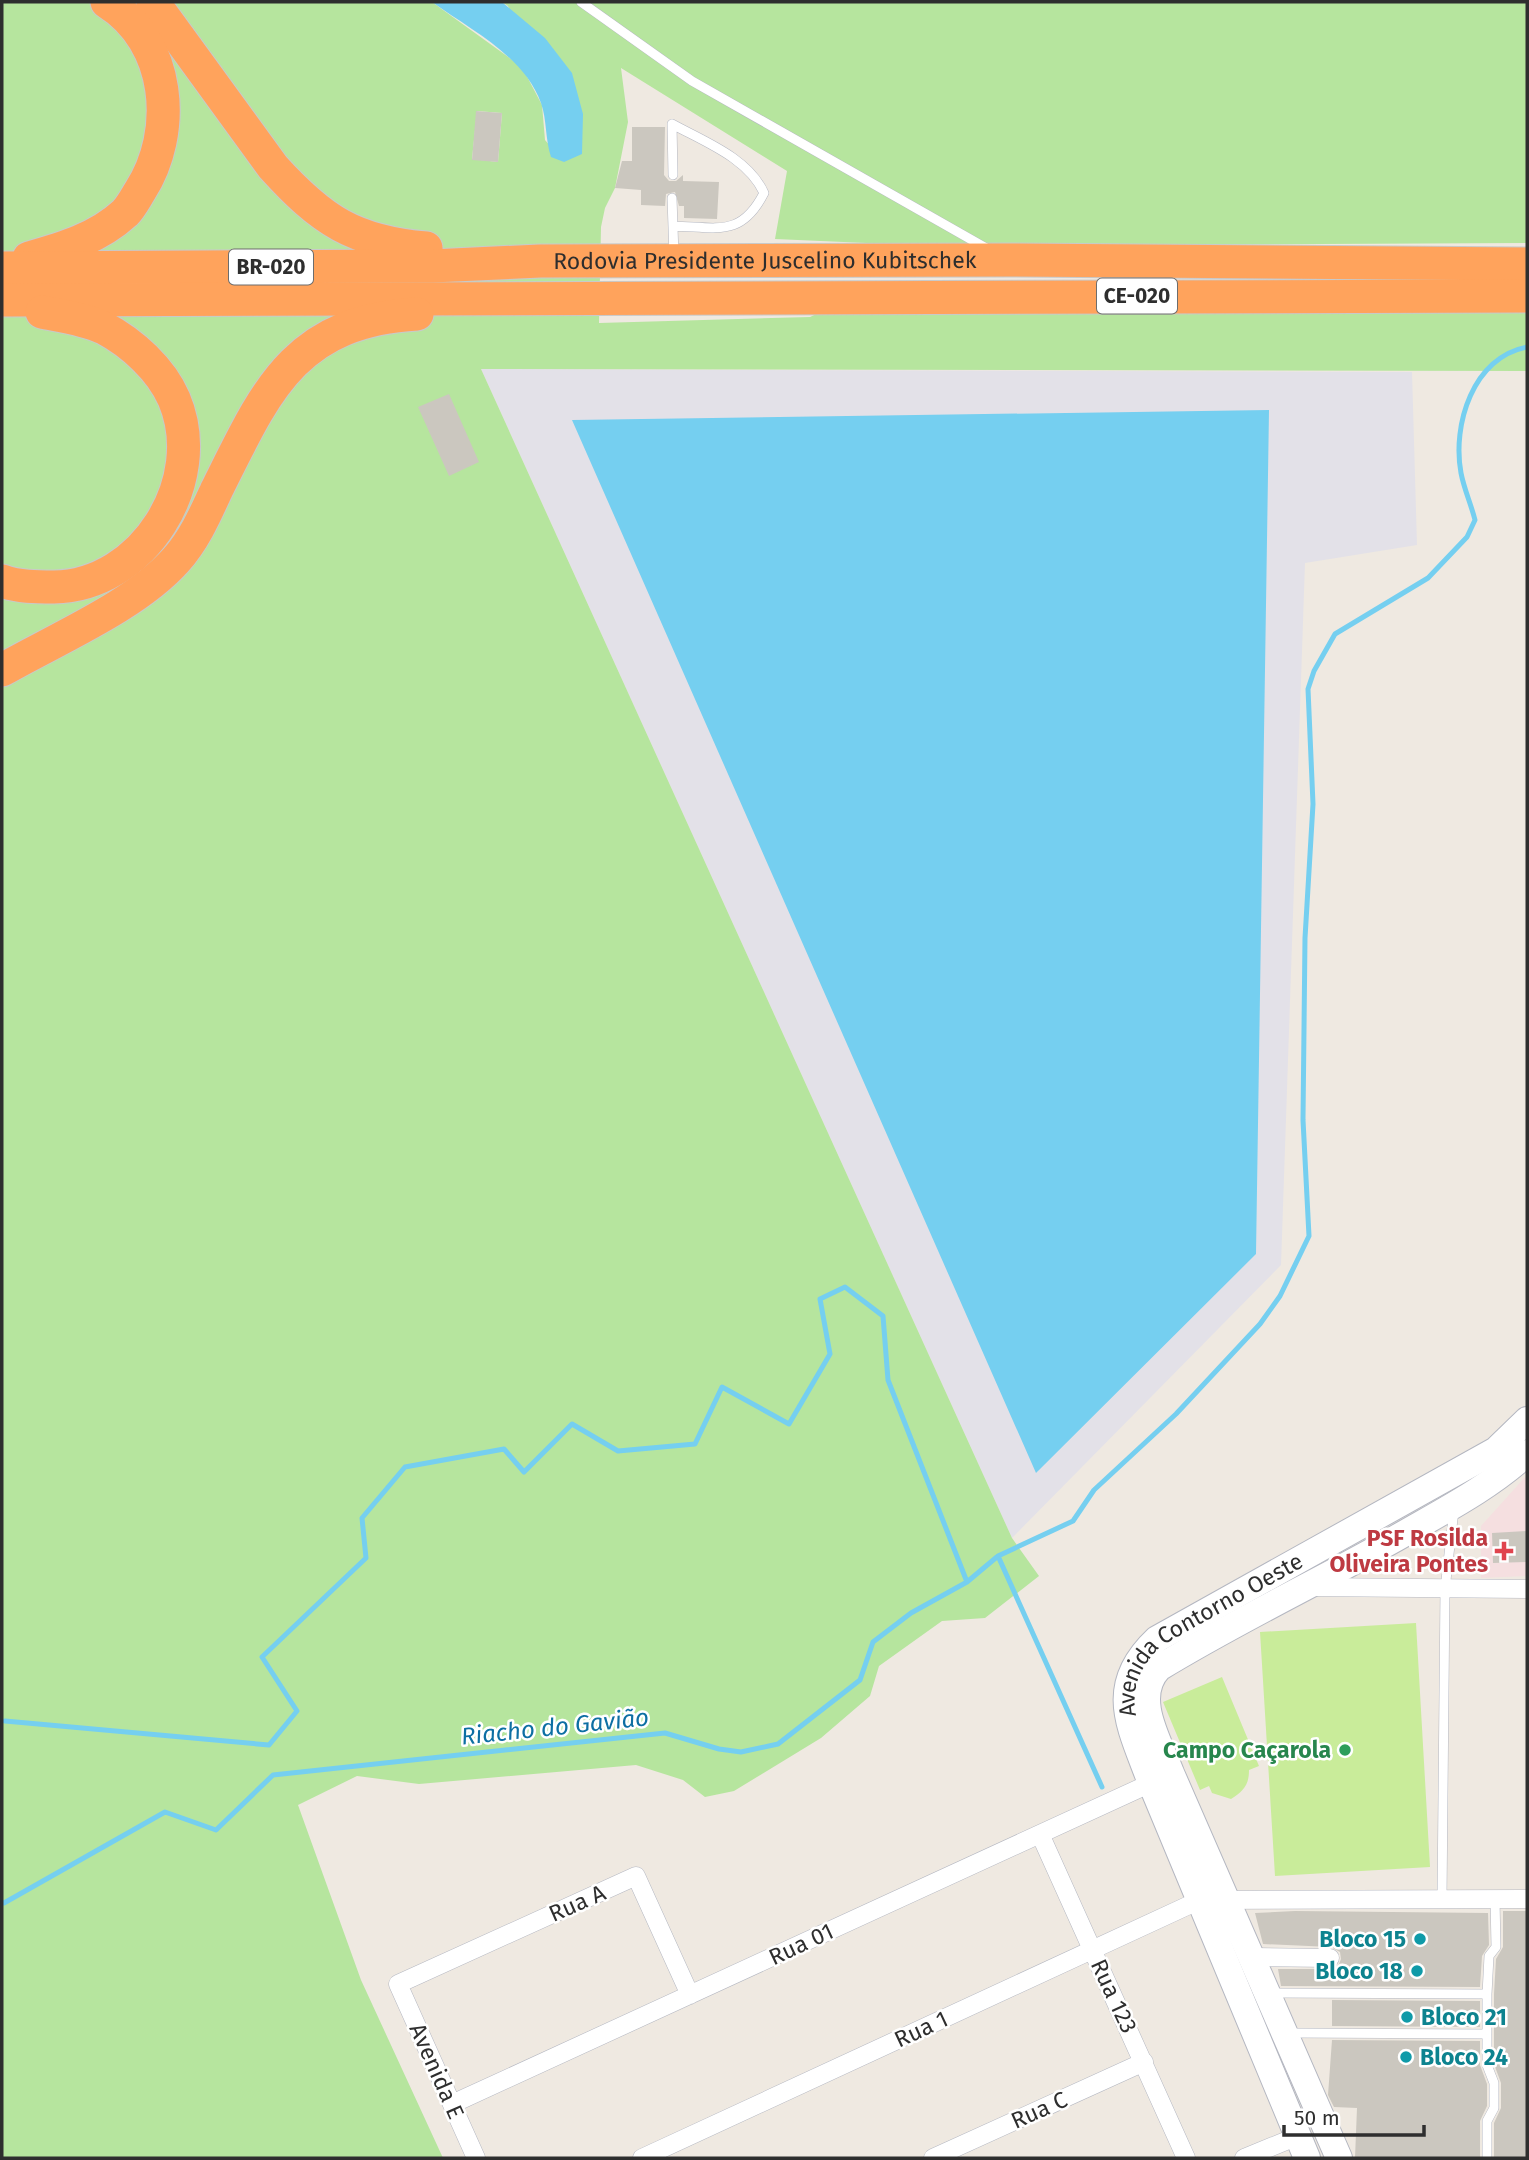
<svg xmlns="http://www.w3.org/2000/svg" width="1529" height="2160" viewBox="0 0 1529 2160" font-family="'Fira Sans',sans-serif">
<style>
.industrial{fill:#e3e1e8}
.medical{fill:#f5dfe0}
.green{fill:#b6e59e;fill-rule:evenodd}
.pitch{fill:#c9ec9a}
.water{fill:#75cff0}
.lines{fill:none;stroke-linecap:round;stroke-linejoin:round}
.stream{stroke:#75cff0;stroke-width:5}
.building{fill:#cbc7bf}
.lane-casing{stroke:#b4b7c1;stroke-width:10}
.street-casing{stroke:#b4b7c1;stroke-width:19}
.secondary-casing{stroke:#b4b7c1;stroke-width:28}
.highway-casing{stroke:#c9c9c9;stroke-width:35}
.lane{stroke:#fff;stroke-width:9}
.street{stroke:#fff;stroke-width:18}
.secondary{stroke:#fff;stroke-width:26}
.highway{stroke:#ffa35c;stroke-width:33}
.health-dot{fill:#e0444e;stroke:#fff;stroke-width:2.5}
.leisure-dot{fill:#2e9e5b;stroke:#fff;stroke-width:2.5}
.culture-dot{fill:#0f9aa8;stroke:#fff;stroke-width:2.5}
.labels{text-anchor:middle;stroke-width:5;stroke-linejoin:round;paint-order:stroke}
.shield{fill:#fff;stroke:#6d6d6d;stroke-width:2}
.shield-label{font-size:21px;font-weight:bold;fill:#2e2e2e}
.street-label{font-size:23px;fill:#2e2e2e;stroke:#fff}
.health-label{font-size:23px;font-weight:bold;fill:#be3a42;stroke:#fff;text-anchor:end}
.leisure-label{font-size:23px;font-weight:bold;fill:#27864d;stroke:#fff;text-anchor:end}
.culture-label{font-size:23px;font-weight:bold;fill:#0d838f;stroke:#fff;text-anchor:end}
.water-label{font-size:24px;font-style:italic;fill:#0d6fa3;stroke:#fff}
</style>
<rect width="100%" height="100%" fill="#efe9e1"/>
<path class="industrial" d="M481 369 1412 372 1417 545 1305 563 1281 1265 1012 1538Z"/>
<path class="medical" d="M1527 1475V1576L1481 1578V1526Z"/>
<path class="green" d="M2 2H432L522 67 542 105 545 140 564 162 508 6 502 2H1527V243L935 246 775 239 787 171 621 68 628 122 615 188 605 208 601 227 599 323 810 317 825 310 1527 309V371L481 369 1012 1538 1039 1576 985 1618 942 1621 879 1666 870 1696 821 1738 734 1791 705 1797 683 1780 636 1765 419 1784 357 1776 298 1805 361 1980 443 2158H2ZM477 111 502 113 498 162 472 159Z"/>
<path class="pitch" d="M1416 1623 1430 1867 1275 1876 1260 1632Z
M1222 1677 1259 1766 1249 1770C1249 1786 1243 1791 1231 1799L1212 1793 1209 1786 1200 1790 1163 1702Z"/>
<path class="water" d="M432 2H502L545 38 572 73 583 114 582 154 564 162 551 157C545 139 547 120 541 103 524 56 471 30 432 2Z
M1269 410 1256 1254 1036 1473 572 420Z"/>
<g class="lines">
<path class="stream" d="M998 1556 1102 1787
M5 1721 269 1745 297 1711 262 1657 366 1558 362 1518 405 1467 504 1449 524 1472 572 1424 618 1451 695 1444 722 1387 789 1424 830 1354 820 1299 845 1287 883 1316 888 1380 967 1582
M4 1903 165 1812 216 1830 273 1775 665 1733 719 1749 741 1752 778 1744 860 1680 873 1642 911 1613 967 1582 998 1556 1073 1521 1094 1490 1176 1414 1260 1324 1280 1296 1309 1236 1303 1120 1305 938 1313 804 1308 689 1314 671 1335 634 1428 578 1467 537 1475 520C1471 504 1464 489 1461 473 1452 425 1473 357 1527 347"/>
</g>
<path class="building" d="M476 111 502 113 498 162 472 160Z
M632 127H665L664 175 669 181H676L683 175V181L719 182 717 219 684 218V206H679L675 192 666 194 665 206 641 205V190L615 188 622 161H632Z
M449 394 479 462 449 476 418 407Z
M1527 1531V1562L1493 1563 1492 1533Z
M1295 1911 1488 1913 1489 1945 1482 1956 1480 1987 1281 1986 1278 1969H1331L1339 1964 1341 1959 1340 1952 1331 1947 1263 1944 1255 1913Z
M1503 1911H1527V2158H1494V2123L1501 2108V2083L1494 2064V1994L1496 1959 1503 1947Z
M1332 2000 1480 2001V2027L1332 2026Z
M1332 2040 1480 2041V2065L1487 2084V2106L1480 2121V2158H1355L1357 2108 1334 2107 1328 2095Z"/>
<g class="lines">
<defs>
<path id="lane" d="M581 2 692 81 986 248
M672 124C705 142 748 158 764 193 741 238 717 227 673 226
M672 124 673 175
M672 198 674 256
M1442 1899 1445 1589 1454 1510
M1270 1993 1487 1994
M1287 2033 1487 2034
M1487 2158V2121L1494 2108V2083L1487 2065V1994L1489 1956 1496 1947 1495 1899"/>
<path id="street" d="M1310 1587 1527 1589
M1040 1834 1186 2158
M1252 1957 1330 1958
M452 2104 1151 1783
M476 2158 398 1984 636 1876 690 1995
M642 2158 1200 1900 1527 1899
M933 2158 1144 2062
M1244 2158 1298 2136"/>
<g id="secondary">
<path id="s1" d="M1307 2158 1151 1783C1130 1726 1106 1687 1157 1639L1496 1450 1527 1420"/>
<path d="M1339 2158 1171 1773C1159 1741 1131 1697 1159 1668 1239 1619 1325 1579 1407 1532 1449 1508 1491 1486 1527 1453"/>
</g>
<g id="highway">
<path d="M153 2 273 167C321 220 354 242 426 248"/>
<path d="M29 258C64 248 98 238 125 213 131 207 135 199 140 191 178 132 171 42 107 2"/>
<path id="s2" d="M2 268 432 266 540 261 1005 260 1527 264"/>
<path d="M2 300 1527 296"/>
<path d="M2 581C18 587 37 587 54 587 143 586 209 481 174 399 161 369 132 343 104 328 85 319 62 316 42 312"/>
<path d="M2 670C56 639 135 606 176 560 194 540 205 515 216 491 265 393 293 321 417 314"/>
</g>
</defs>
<use href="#lane" class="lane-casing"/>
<use href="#street" class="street-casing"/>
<use href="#secondary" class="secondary-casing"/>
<use href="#highway" class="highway-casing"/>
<use href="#lane" class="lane"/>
<use href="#street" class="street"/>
<use href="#secondary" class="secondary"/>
<use href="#highway" class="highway"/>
</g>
<path class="health-dot" d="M1500.5 1540.5h7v7h7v7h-7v7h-7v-7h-7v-7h7z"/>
<circle class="leisure-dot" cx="1345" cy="1750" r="7"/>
<g class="culture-dot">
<circle cx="1420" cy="1939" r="7"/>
<circle cx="1417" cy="1971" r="7"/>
<circle cx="1407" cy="2017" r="7"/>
<circle cx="1406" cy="2057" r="7"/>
</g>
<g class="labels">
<g class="shield">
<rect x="229" y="249.5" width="84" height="35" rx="5"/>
<rect x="1097" y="278.5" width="80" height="35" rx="5"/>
</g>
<g class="shield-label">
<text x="271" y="274">BR-020</text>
<text x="1137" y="303">CE-020</text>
</g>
<g class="street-label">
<text dy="8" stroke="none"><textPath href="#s2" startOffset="763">Rodovia Presidente Juscelino Kubitschek</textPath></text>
<text dy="8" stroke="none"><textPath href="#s1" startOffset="602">Avenida Contorno Oeste</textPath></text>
<text transform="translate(577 1903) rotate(-24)" y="8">Rua A</text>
<text transform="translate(801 1944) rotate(-25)" y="8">Rua 01</text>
<text transform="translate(1114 1996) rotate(65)" y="8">Rua 123</text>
<text transform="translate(921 2029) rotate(-25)" y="8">Rua 1</text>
<text transform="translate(437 2071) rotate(66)" y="8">Avenida E</text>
<text transform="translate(1039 2110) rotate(-24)" y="8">Rua C</text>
</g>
<g class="health-label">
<text x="1488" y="1546">PSF Rosilda<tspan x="1488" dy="26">Oliveira Pontes</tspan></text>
</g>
<g class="leisure-label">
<text x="1331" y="1758">Campo Caçarola</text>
</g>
<g class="culture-label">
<text x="1406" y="1947">Bloco 15</text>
<text x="1403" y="1979">Bloco 18</text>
<text x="1421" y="2025" text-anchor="start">Bloco 21</text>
<text x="1420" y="2065" text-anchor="start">Bloco 24</text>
</g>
<g class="water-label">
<text transform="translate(555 1727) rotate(-6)" y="8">Riacho do Gavião</text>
</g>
</g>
<rect width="1529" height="2160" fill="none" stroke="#2e2e2e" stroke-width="7"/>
<path d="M1284 2125v10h140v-10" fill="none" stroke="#2e2e2e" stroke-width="3.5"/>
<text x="1294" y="2125" font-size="21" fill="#2e2e2e" stroke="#ffffff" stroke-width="5" paint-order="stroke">50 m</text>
</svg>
